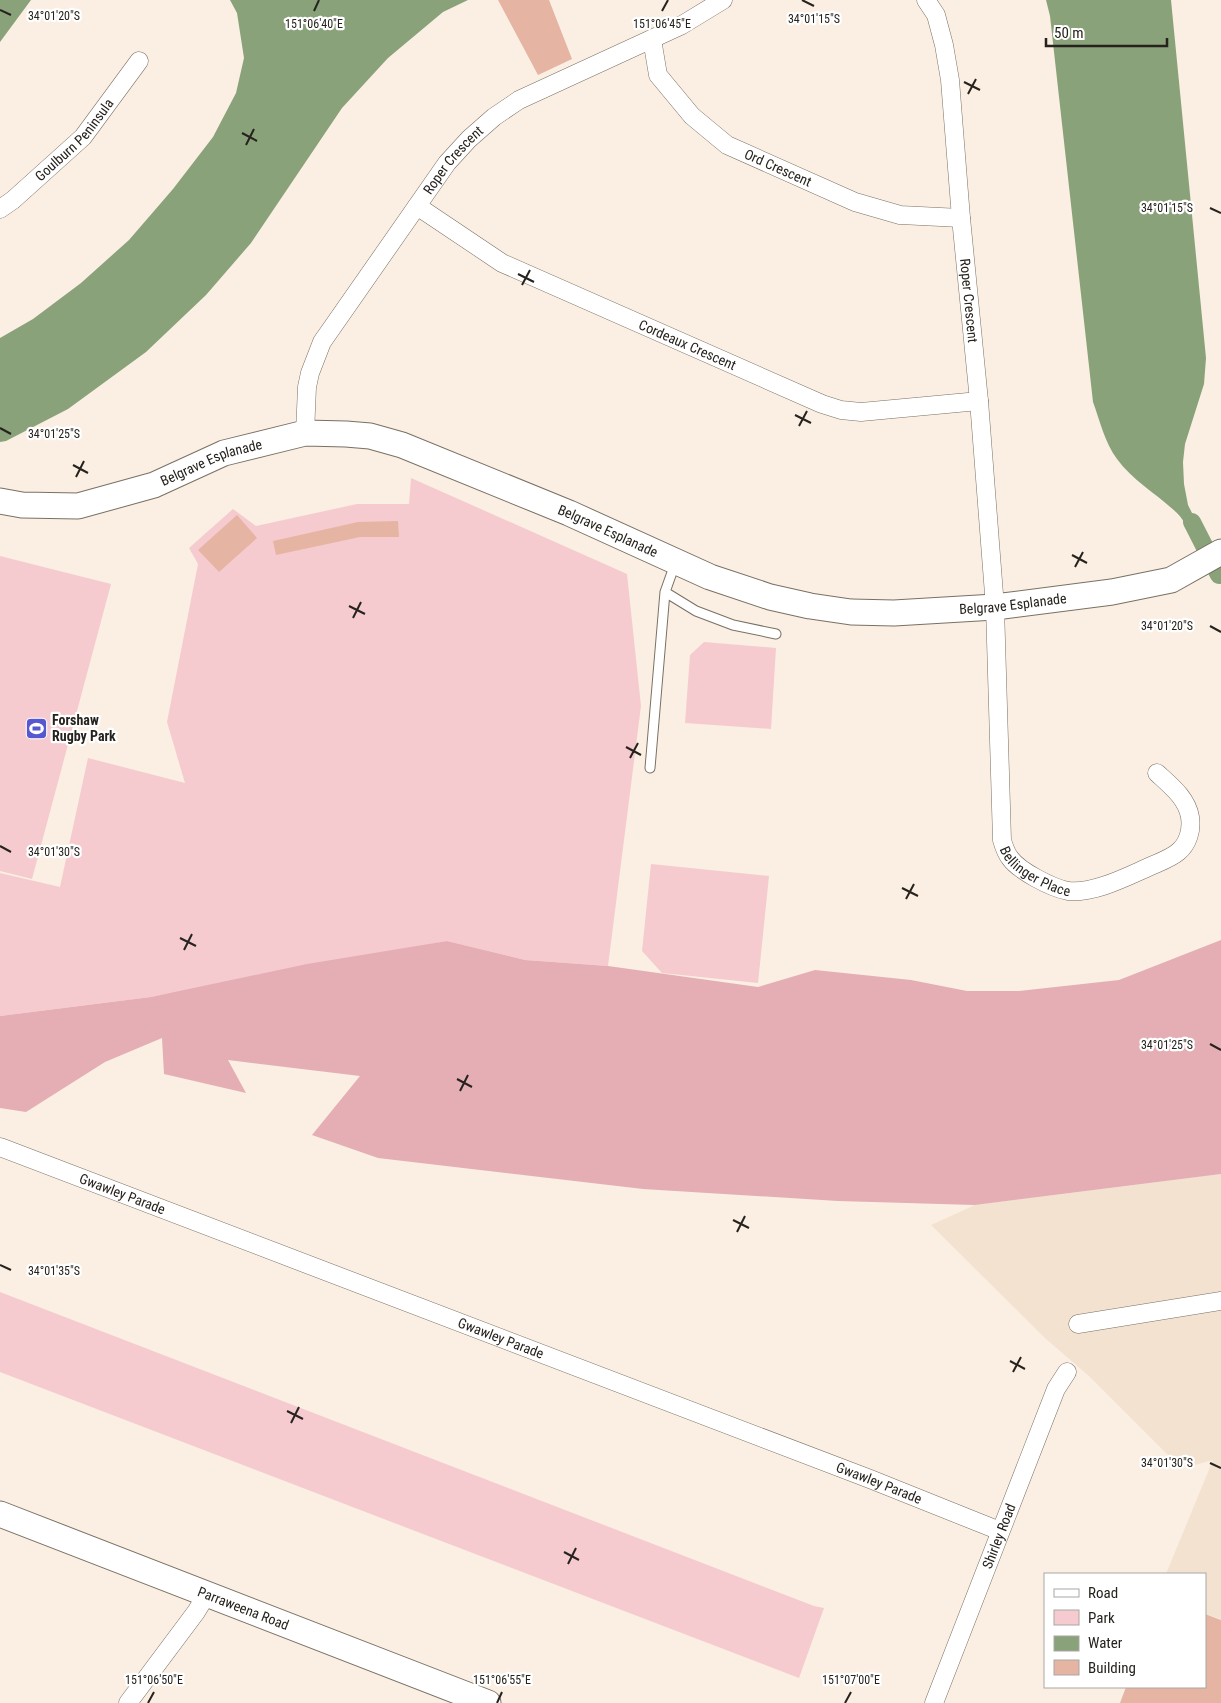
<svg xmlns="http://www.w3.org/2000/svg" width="1221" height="1703" viewBox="0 0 1221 1703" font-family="'Roboto Condensed',sans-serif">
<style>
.built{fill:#f2e2cf}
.green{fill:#f5cbd0}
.forest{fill:#e4aeb4}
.water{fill:#89a279}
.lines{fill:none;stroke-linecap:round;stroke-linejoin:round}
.canal{stroke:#89a279;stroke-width:18}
.building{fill:#e6b4a2}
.lane-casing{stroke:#797064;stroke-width:11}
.street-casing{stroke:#797064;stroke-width:19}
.secondary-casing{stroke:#797064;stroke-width:27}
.lane{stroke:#fff;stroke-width:9}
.street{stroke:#fff;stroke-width:18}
.secondary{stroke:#fff;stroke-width:25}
.ticks{fill:none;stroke:#26221d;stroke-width:2}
.labels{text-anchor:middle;stroke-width:4.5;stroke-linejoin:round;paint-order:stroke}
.street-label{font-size:14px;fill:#26221d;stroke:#fff}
.poi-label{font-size:14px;font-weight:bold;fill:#26221d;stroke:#fff;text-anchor:start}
.ticks-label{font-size:12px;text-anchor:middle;fill:#26221d;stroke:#fff;stroke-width:4.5;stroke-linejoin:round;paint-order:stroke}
</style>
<rect width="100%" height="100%" fill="#faefe2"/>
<path class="built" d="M1221 1174V1619L1205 1614V1574H1166L1213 1460 1191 1466 1172 1459 1089 1376 1045 1338 931 1225 975 1205Z"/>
<path class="green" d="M411 478 627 574 641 706 608 966 525 960 447 941 151 997 0 1016V873L60 887 88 758 185 783 167 722 198 564 189 548 233 509 256 526 357 504H409Z
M0 556 111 584 32 879 0 871Z
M704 642 776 648 771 729 685 723 690 655Z
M651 864 769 876 758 983 662 973 642 951Z
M0 1292 814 1606 824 1608 799 1678 0 1372Z"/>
<path class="forest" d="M1221 940V1174L975 1205 838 1201 643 1189 378 1158 312 1135 360 1076 228 1060 246 1093 164 1074 162 1038 105 1062 26 1112 0 1108V1016L151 997 307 964 447 941 525 960 608 966 758 987 815 970 911 980 967 991H1019L1119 980Z"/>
<path class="water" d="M0 0H31L0 42Z
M230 0H468L443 12 388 58 342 108 251 243 206 295 146 352 68 409 6 441 0 442V338L33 319 81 283 129 240 173 189 213 137 236 93 244 58 237 13Z
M1046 0H1171L1206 358 1204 384 1185 444 1183 462 1184 484 1188 505 1206 541 1197 546C1191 535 1186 522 1177 513 1157 494 1133 481 1117 459 1105 443 1100 421 1093 402L1050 16Z"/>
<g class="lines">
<path class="canal" d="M1192 522 1219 575"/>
</g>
<path class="building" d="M498 0H549L572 59 538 75Z
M237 515 257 538 219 572 198 550Z
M398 521 399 537H360L276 555 273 541 358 522Z
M1205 1614 1221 1620V1703H1120L1126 1687H1205Z"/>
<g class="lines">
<defs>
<path id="lane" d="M665 592 696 611 733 625 776 634
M650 768 665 592 675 564"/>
<g id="street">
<path id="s1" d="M926 0 936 15 944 45 950 80 961 218 979 401 995 607 1002 840C1004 847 1006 853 1010 858 1019 871 1052 888 1068 891 1094 894 1128 876 1151 866 1160 862 1171 858 1178 852 1188 844 1192 830 1190 817 1187 798 1170 785 1157 773"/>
<path id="s2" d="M652 39 658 75 692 116 727 145 855 202 900 215 961 218"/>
<path id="s3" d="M417 206 502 263 822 404 841 410 861 412 979 401"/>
<path id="s4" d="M0 209 13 200 83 137 139 61"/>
<path id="s5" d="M305 433 307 387 310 373 322 342 447 163 469 139 494 117 519 100 682 25 723 0"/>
<path id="s6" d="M0 1147 870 1479 1000 1531"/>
<path d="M1078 1324 1221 1301"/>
<path d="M128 1703 196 1612 207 1594"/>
<path id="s7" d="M934 1703 1056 1389 1067 1372"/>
</g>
<g id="secondary">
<path id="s8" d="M0 501 22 505 78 506 154 485 224 453 305 433 346 434 370 436 402 445 569 513 710 577 770 597 810 606 851 612 894 613 995 607 1112 592 1171 580 1221 552"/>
<path id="s9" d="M0 1514 488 1703"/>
</g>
</defs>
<use href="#lane" class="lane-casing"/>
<use href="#street" class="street-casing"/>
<use href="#secondary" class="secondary-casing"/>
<use href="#lane" class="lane"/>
<use href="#street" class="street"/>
<use href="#secondary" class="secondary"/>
</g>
<path class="ticks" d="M802 0 814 6M0 10 11 15M314 11 319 0M662 11 668 0M964 82 980 90M968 94 976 79M242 133 257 141M246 145 254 129M1210 208 1221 213M518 274 534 282M522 285 530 270M795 415 811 423M799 426 807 411M0 428 11 434M73 465 88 473M76 477 84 461M1072 555 1087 563M1075 567 1083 552M349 606 365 614M353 618 361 602M1210 626 1221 632M626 747 641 755M630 758 638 743M0 846 11 852M902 888 918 896M906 899 914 884M180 938 196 946M184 950 192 934M1210 1044 1221 1050M457 1079 472 1087M460 1091 468 1075M733 1220 749 1228M737 1232 745 1216M0 1265 11 1270M1010 1361 1025 1369M1013 1372 1021 1357M287 1411 303 1419M291 1423 299 1407M1210 1463 1221 1468M564 1552 579 1560M568 1564 576 1548M148 1703 154 1692M497 1703 502 1692M845 1703 851 1692"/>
<defs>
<symbol id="stadium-square" viewBox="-11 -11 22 22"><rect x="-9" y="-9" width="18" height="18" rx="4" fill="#5757cf" stroke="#fff"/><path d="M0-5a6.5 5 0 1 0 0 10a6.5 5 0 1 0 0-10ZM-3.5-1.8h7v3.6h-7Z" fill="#fff"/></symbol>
</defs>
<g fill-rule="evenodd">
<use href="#stadium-square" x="24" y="716" width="25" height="25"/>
</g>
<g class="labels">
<g class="street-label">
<text dy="5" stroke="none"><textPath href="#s4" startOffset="102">Goulburn Peninsula</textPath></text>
<text dy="5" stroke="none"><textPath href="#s5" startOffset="318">Roper Crescent</textPath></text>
<text dy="5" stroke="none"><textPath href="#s2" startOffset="191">Ord Crescent</textPath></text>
<text dy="5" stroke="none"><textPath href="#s1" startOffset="306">Roper Crescent</textPath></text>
<text dy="5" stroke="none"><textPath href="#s3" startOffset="305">Cordeaux Crescent</textPath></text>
<text dy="5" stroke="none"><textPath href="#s8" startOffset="219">Belgrave Esplanade</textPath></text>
<text dy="5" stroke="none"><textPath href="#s8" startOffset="639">Belgrave Esplanade</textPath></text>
<text dy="5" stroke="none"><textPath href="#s8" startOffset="1059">Belgrave Esplanade</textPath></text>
<text dy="5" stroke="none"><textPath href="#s1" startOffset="895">Bellinger Place</textPath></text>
<text dy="5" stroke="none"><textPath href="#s6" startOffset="131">Gwawley Parade</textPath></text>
<text dy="5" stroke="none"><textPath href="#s6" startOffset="536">Gwawley Parade</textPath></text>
<text dy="5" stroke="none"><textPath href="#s6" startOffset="941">Gwawley Parade</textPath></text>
<text dy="5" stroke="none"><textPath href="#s7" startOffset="179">Shirley Road</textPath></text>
<text dy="5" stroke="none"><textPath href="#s9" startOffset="261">Parraweena Road</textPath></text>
</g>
<g class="poi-label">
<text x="52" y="725">Forshaw<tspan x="52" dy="16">Rugby Park</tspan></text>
</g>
</g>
<g class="ticks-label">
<text x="54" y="20">34°01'20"S</text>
<text x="814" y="23">34°01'15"S</text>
<text x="314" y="28">151°06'40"E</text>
<text x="662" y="28">151°06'45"E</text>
<text x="1167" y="212">34°01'15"S</text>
<text x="54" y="438">34°01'25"S</text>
<text x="1167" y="630">34°01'20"S</text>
<text x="54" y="856">34°01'30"S</text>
<text x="1167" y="1049">34°01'25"S</text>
<text x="54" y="1275">34°01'35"S</text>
<text x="1167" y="1467">34°01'30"S</text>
<text x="154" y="1684">151°06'50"E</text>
<text x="502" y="1684">151°06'55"E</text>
<text x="851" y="1684">151°07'00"E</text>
</g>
<rect x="1044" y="1573" width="162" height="115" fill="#ffffff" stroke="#a8a7a5"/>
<rect x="1054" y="1589" width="25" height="8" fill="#ffffff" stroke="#a8a7a5"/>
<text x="1088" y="1598" font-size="15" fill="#26221d">Road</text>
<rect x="1054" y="1610" width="25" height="15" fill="#f5cbd0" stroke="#a8a7a5"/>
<text x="1088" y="1623" font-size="15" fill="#26221d">Park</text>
<rect x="1054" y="1636" width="25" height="15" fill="#89a279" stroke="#a8a7a5"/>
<text x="1088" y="1648" font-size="15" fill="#26221d">Water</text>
<rect x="1054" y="1660" width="25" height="15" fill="#e6b4a2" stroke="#a8a7a5"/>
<text x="1088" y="1673" font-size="15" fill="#26221d">Building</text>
<path d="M1046 38v8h121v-8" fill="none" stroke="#26221d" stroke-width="2.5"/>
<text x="1054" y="38" font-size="15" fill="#26221d" stroke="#ffffff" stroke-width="4" paint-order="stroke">50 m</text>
</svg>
